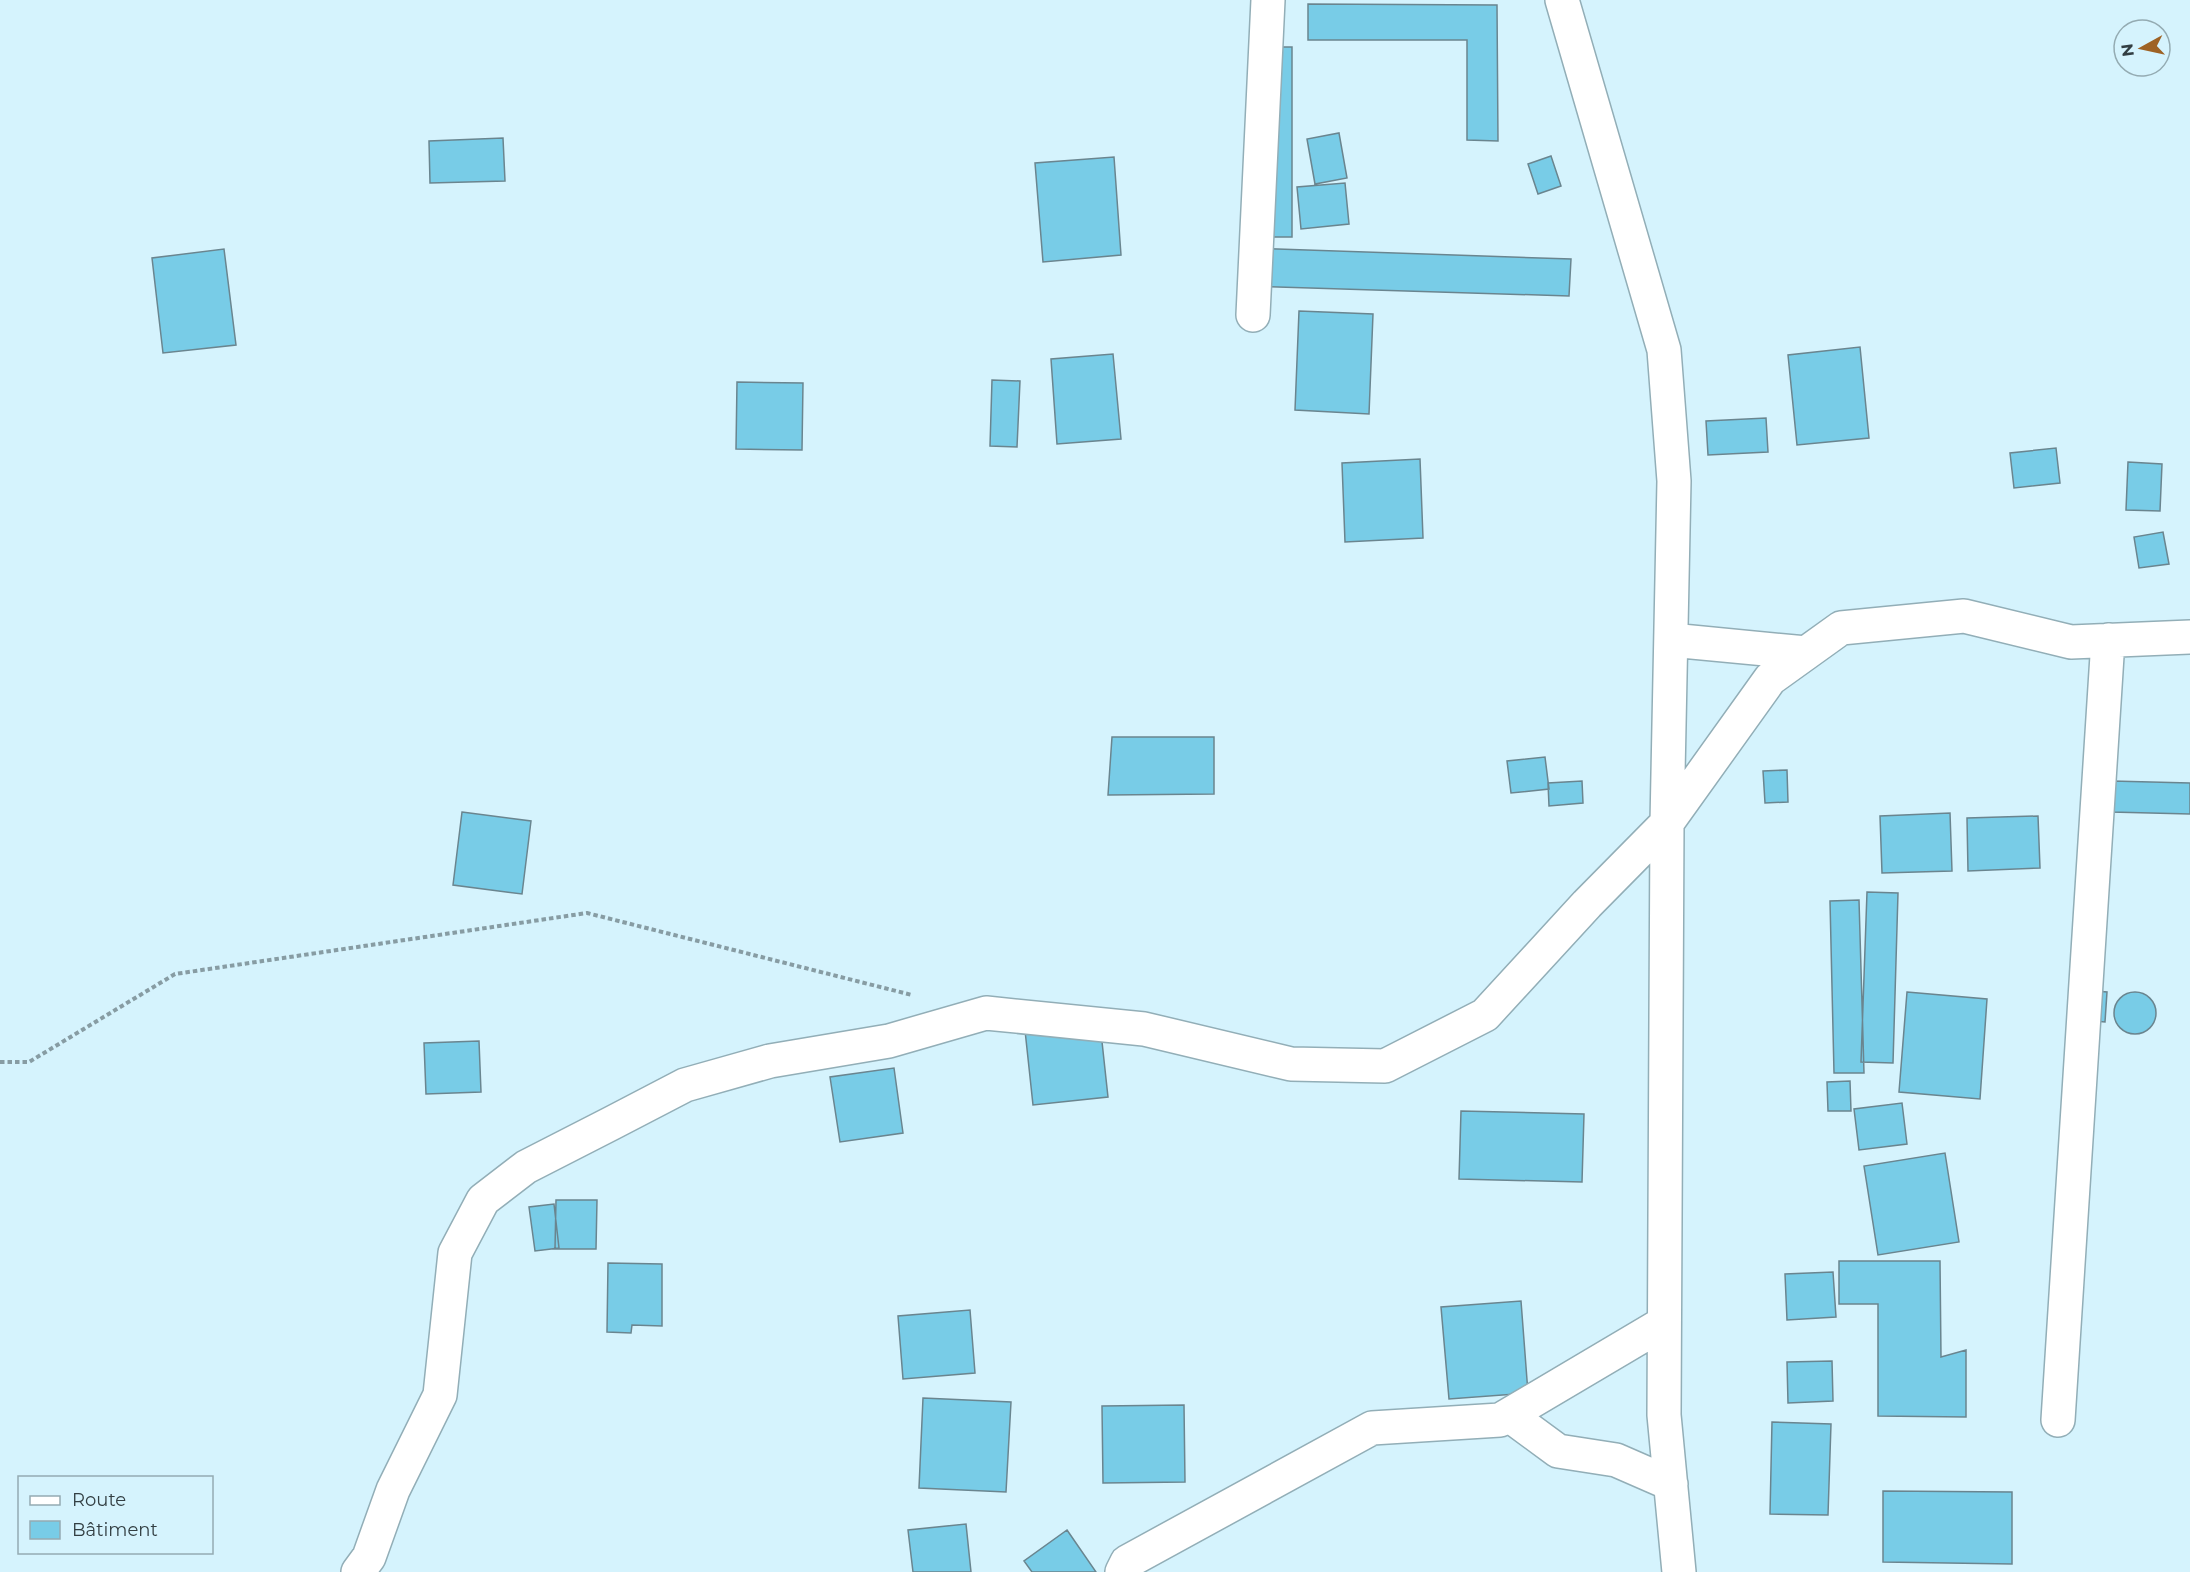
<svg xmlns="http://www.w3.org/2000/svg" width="2190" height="1572" viewBox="0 0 2190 1572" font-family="Montserrat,sans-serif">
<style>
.building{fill:#78cce7;stroke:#6a858f;stroke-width:1.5}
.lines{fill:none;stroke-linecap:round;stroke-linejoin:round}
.street-casing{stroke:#92aeb7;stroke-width:36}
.path{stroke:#879ca3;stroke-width:4;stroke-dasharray:4.5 3;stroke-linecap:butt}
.street{stroke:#fff;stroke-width:33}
</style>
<rect width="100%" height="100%" fill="#d5f3fd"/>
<path class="building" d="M1308 4 1497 5 1498 141 1467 140V40H1308Z
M1257 47H1292V237H1258Z
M1339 133 1347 178 1315 184 1307 139Z
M503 138 505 181 430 183 429 141Z
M1551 156 1561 186 1538 194 1528 164Z
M1114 157 1121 255 1043 262 1035 163Z
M1345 183 1349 224 1301 229 1297 187Z
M1251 248 1571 259 1569 296 1249 286Z
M224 249 236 345 163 353 152 258Z
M1299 311 1373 314 1369 414 1295 410Z
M1860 347 1869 438 1797 445 1788 355Z
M1113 354 1121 439 1057 444 1051 359Z
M992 380 1020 381 1017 447 990 446Z
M737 382 803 383 802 450 736 449Z
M1766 418 1768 452 1708 455 1706 421Z
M2056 448 2060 483 2014 488 2010 453Z
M1420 459 1423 538 1345 542 1342 463Z
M2128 462 2162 464 2160 511 2126 510Z
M2163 532 2169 564 2139 568 2134 537Z
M1112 737H1214V794L1108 795Z
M1545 757 1549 789 1511 793 1507 761Z
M1787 770 1788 802 1765 803 1763 771Z
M1582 781 1583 803 1549 806 1548 783Z
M2112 781 2190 783V814L2111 812Z
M462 812 531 821 522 894 453 885Z
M1950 813 1952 871 1882 873 1880 816Z
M2038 816 2040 868 1968 871 1967 818Z
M1867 892 1898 893 1893 1063 1861 1062Z
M1859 900 1864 1073H1834L1830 901Z
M2085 990 2107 992 2105 1022 2083 1020Z
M1907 992 1987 999 1980 1099 1899 1092Z
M2114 1013a21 21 0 1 1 42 0a21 21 0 1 1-42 0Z
M1099 1014 1108 1097 1033 1105 1024 1021Z
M479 1041 481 1092 426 1094 424 1043Z
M894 1068 903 1133 840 1142 830 1077Z
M1850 1081 1851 1111H1828L1827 1082Z
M1902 1103 1907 1144 1859 1150 1854 1109Z
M1461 1111 1584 1114 1582 1182 1459 1179Z
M1945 1153 1959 1242 1878 1255 1864 1166Z
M556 1200H597L596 1249H555Z
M554 1204 559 1248 535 1251 529 1207Z
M1839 1261H1940L1941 1357 1966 1350V1417L1878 1416V1304H1839Z
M608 1263 662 1264V1326L632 1325 631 1333 607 1332Z
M1833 1272 1836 1317 1787 1320 1785 1274Z
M1521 1301 1528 1393 1449 1399 1441 1307Z
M970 1310 975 1373 903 1379 898 1316Z
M1832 1361 1833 1401 1788 1403 1787 1362Z
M923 1398 1011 1402 1006 1492 919 1488Z
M1184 1405 1185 1482 1103 1483 1102 1406Z
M1772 1422 1831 1424 1828 1515 1770 1514Z
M1883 1491 2012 1492V1564L1883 1562Z
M966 1524 971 1572H913L908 1530Z
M1067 1530 1096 1572H1032L1024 1561Z"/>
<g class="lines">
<defs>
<path id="street" d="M1562 0 1664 350 1674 481 1667 823 1664 1415 1679 1572
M1253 315 1268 0
M1671 640 1806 653
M1509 1415 1558 1451 1616 1460 1671 1484
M2058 1420 2108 640
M358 1572 369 1557 393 1490 440 1395 455 1253 483 1200 526 1167 612 1123 685 1085 770 1061 889 1041 986 1013 1144 1029 1291 1064 1385 1066 1485 1015 1587 904 1667 823 1770 679 1841 628 1964 616 2071 642 2190 637
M1122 1572 1127 1562 1372 1428 1500 1420 1664 1323"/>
</defs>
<use href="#street" class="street-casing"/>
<path class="path" d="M0 1062H29L175 974 587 913 912 995"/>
<use href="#street" class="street"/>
</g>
<rect x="18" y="1476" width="195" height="78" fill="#d5f3fd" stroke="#94abb2" stroke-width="1.5"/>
<rect x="30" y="1496" width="30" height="9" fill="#ffffff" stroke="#94abb2" stroke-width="1.5"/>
<text x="72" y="1506" font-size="18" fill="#323e42">Route</text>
<rect x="30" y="1521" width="30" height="18" fill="#78cce7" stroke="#94abb2" stroke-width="1.5"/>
<text x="72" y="1536" font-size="18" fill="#323e42">Bâtiment</text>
<g transform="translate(2142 48) rotate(262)"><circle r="28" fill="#d5f3fd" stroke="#94abb2" stroke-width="1.5"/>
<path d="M0-4.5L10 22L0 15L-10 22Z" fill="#9e6224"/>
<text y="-9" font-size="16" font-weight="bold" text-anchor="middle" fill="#323e42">N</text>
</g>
</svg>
